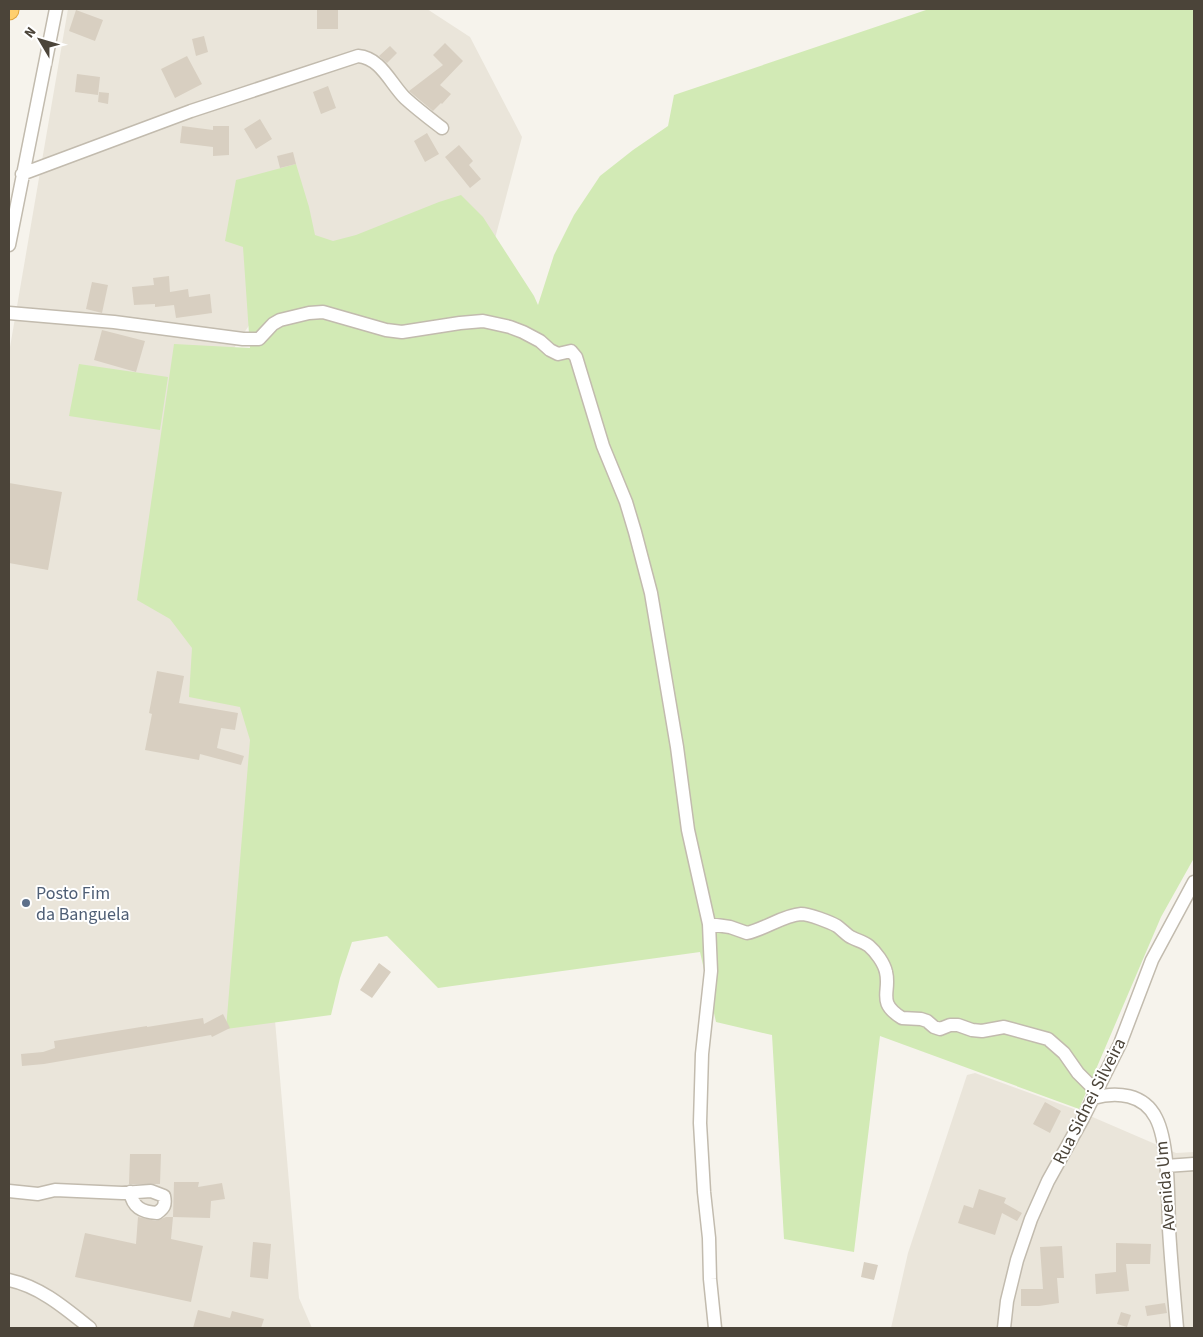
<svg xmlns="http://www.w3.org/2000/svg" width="1203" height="1337" viewBox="0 0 1203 1337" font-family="'Source Sans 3',sans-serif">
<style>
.residential{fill:#eae5da}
.green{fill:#d2eab5}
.building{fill:#d8cfc1}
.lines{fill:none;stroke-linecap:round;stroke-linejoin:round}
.minor-casing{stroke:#c2bbae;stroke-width:15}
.highway-casing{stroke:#e0a43c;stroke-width:21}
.minor{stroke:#fff;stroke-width:12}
.highway{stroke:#ffcf6e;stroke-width:19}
.service-dot{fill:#5c6f8a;stroke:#fff;stroke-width:2}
.labels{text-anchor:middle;stroke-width:4;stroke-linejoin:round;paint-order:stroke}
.service-label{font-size:18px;fill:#4e5e75;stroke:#fff;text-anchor:start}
.street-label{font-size:18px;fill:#4b4439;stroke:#fff}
</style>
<rect width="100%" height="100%" fill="#f6f3ec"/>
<path class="residential" d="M68 9H427L470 37 522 137 489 261 271 292 213 380 228 477 299 1298 312 1328H9V353Z
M975 1073 1074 1109 1176 1153 1194 1152V1328H891L908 1253 967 1075Z"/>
<path class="green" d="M929 9H1194V858L1161 917 1079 1109 880 1036 854 1252 784 1239 772 1035 716 1022 700 952 438 988 387 936 352 942 340 978 331 1015 226 1029 250 740 240 707 189 697 192 648 170 619 137 600 174 344 250 348 243 247 225 241 236 180 296 164 309 207 315 235 333 241 356 235 439 202 461 195 483 217 534 296 538 305 554 255 574 215 600 176 633 150 668 126 674 95Z
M79 364 168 377 160 430 69 416Z"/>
<path class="building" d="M317 9H338V29H317Z
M76 10 103 20 95 41 69 31Z
M204 36 208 52 196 56 192 39Z
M445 43 463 61 440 85 451 94 442 104 441 103 433 111 409 91 443 65 433 55Z
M390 46 397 53 387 63 379 56Z
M187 56 202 84 175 98 161 69Z
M77 74 100 77 98 95 75 92Z
M328 86 336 108 321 114 313 92Z
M99 92 109 93 108 104 98 102Z
M260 119 272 139 256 149 244 129Z
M182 126 213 130V126H229V155L213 156V147L180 143Z
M427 133 439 154 425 162 414 141Z
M459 145 473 161 469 165 481 179 470 188 445 157Z
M293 152 296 164 280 168 277 156Z
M169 276 170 292 188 289 189 297 210 294 212 313 176 318 174 305 155 307V304L134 305 132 287 154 285 153 278Z
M92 282 108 285 102 313 86 309Z
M102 330 145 341 136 372 94 360Z
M9 483 62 492 48 570 9 563Z
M157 671 184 676 179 703 238 713 235 730 221 728 217 748 244 756 241 765 200 754 199 760 145 750 152 714 149 713Z
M379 963 391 972 372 998 360 990Z
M223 1014 230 1028 212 1037 211 1035 44 1064 22 1066 21 1054 43 1052 55 1048 54 1041 147 1026V1027L203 1018 204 1024Z
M1045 1102 1061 1111 1050 1133 1033 1124Z
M130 1154H161L160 1184H129Z
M174 1182H199L198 1187 222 1183 225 1199 211 1201 210 1218 173 1217Z
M979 1189 1006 1198 1004 1203 1022 1213 1017 1221 1002 1213 995 1235 958 1223 964 1205 973 1208Z
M138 1217 156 1221 166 1217H173L171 1239 203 1246 191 1302 75 1277 85 1233 136 1244Z
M253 1242 271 1244 268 1279 250 1277Z
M1116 1243 1151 1244 1150 1264H1126L1129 1291 1096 1294 1095 1274 1116 1272Z
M1062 1246 1064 1278H1057L1059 1303 1039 1306H1021V1289H1043L1040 1247Z
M864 1262 878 1265 874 1280 861 1277Z
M1165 1303 1167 1313 1147 1316 1145 1306Z
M198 1310 230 1318 232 1311 264 1319 261 1328H193Z
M1121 1312 1131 1315 1127 1327 1117 1324Z"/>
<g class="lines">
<defs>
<path id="minor" d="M22 174 191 111 358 56C381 58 390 83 405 98 417 109 429 118 442 128
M9 245 56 9
M9 313 114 322 243 339H259L273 324 280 320 309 313 323 312 386 330 402 332 460 323 483 321 510 327 523 332 540 341 550 350 558 354 571 351 576 357 603 446 626 502 635 532 651 593 677 747 688 830 709 924 711 971 702 1054 700 1123 704 1192 709 1238 710 1279 715 1328
M709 924 730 927 747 933C765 929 784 915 801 914 809 914 830 922 837 926 841 929 845 933 849 936 855 940 863 941 869 946 876 952 884 963 886 972 891 992 876 1002 902 1018L921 1019 927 1021 934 1027 940 1029 950 1025H958L972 1030 982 1031 1004 1027 1048 1039 1064 1053 1078 1073 1096 1091
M1093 1098C1117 1091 1144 1094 1156 1118 1169 1143 1168 1199 1169 1229 1171 1262 1174 1295 1177 1328
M1166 1166 1194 1164
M9 1191 38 1194 55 1190 122 1193 151 1191 164 1196C166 1205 164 1208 157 1213 141 1212 133 1207 130 1192
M9 1280C41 1287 65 1308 90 1328
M1004 1328 1007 1301 1017 1260 1031 1219 1048 1181 1083 1118 1120 1044 1152 960 1194 882"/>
<path id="highway" d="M9 10V9"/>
</defs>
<use href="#minor" class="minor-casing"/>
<use href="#highway" class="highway-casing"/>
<use href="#minor" class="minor"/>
<use href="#highway" class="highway"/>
</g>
<circle class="service-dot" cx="26" cy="903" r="5"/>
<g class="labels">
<g class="service-label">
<text x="36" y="899">Posto Fim<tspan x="36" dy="21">da Banguela</tspan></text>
</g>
<g class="street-label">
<text transform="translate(1089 1101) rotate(-63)" y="6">Rua Sidnei Silveira</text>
<text transform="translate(1165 1186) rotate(-95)" y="6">Avenida Um</text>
</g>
</g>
<rect width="1203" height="1337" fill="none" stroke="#4b4439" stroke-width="20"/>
<g transform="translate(40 40) rotate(308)" stroke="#ffffff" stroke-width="4" paint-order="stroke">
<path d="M0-4L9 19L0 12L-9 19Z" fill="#4b4439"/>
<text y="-8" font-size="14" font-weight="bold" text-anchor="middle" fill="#4b4439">N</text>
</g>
</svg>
